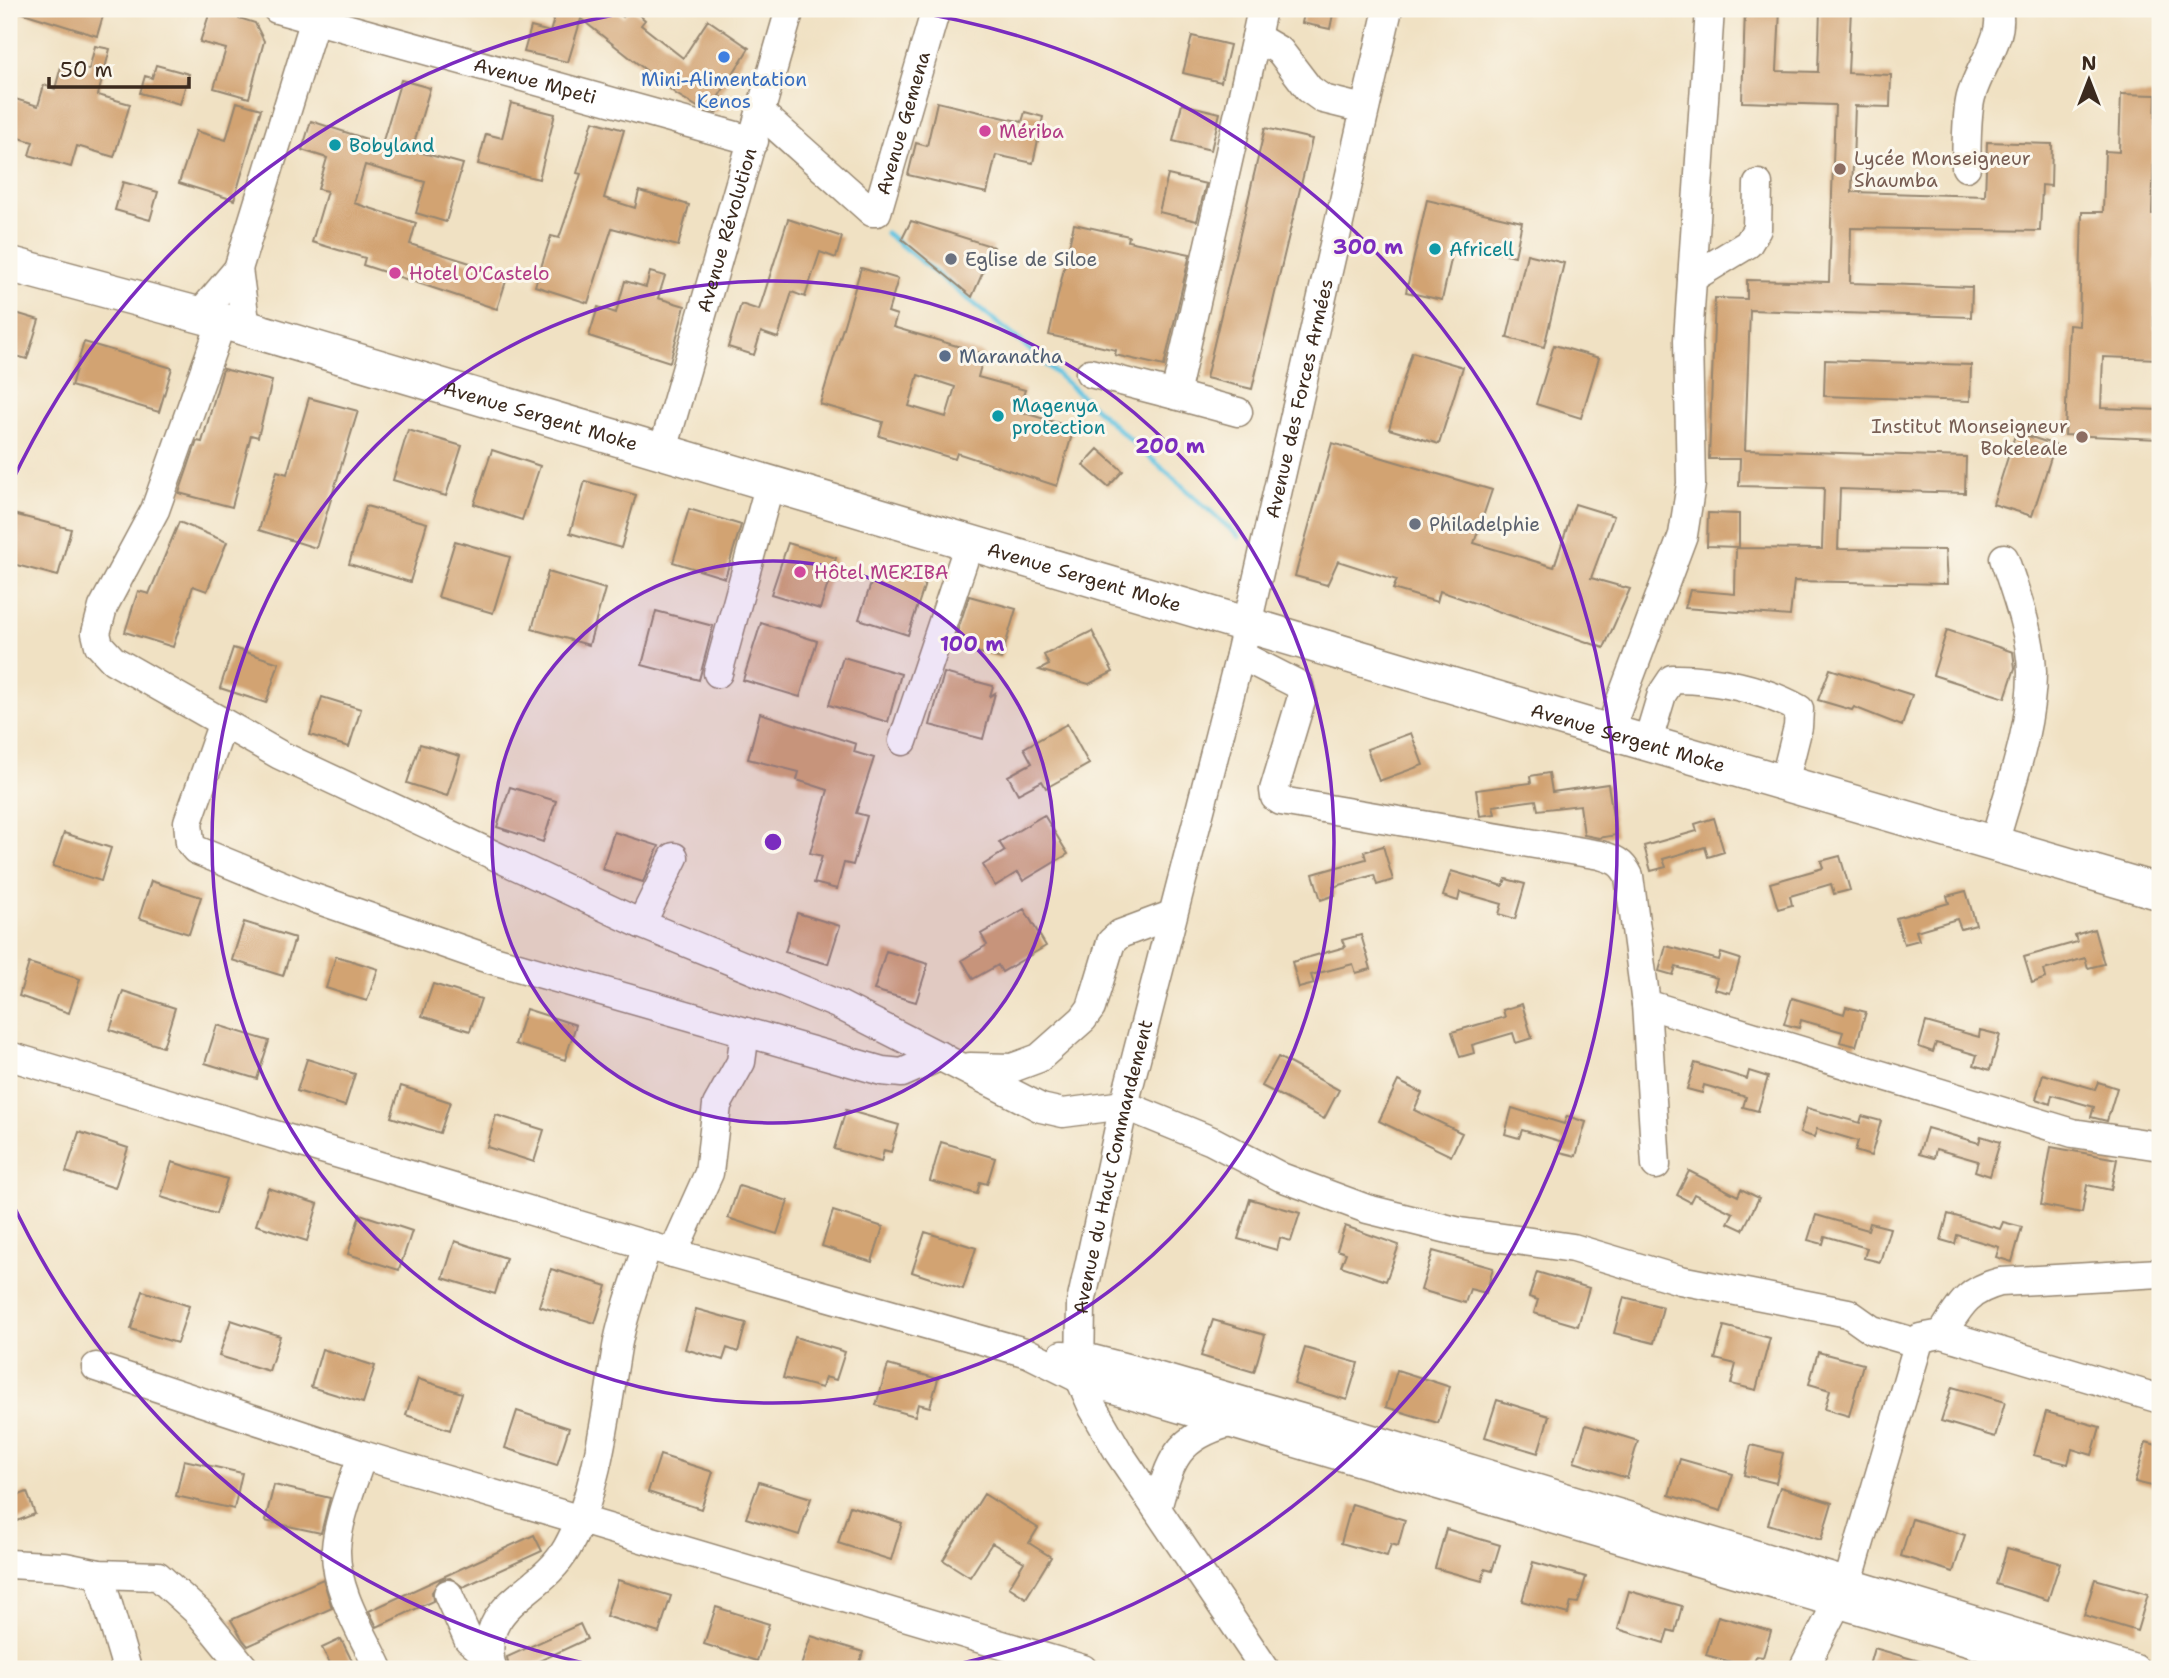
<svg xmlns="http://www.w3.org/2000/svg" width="2169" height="1678" viewBox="0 0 2169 1678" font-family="'Shantell Sans',sans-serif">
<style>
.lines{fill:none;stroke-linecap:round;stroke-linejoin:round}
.stream{stroke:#64c5e2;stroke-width:5}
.building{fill:#d2a372;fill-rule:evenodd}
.minor-casing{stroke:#968670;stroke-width:31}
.major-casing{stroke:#968670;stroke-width:38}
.minor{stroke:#fff;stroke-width:28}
.major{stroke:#fff;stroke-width:35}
.ring{fill:none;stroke:#7b2cbf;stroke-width:3.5}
.shop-dot{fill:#3f7fe0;stroke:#fbf7ec;stroke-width:2.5}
.hotel-dot{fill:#d1479c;stroke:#fbf7ec;stroke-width:2.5}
.culture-dot{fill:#0f9aa8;stroke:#fbf7ec;stroke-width:2.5}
.education-dot{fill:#8d6e63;stroke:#fbf7ec;stroke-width:2.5}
.worship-dot{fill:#6b7280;stroke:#fbf7ec;stroke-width:2.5}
.service-dot{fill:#5c6f8a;stroke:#fbf7ec;stroke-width:2.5}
.labels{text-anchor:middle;stroke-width:6;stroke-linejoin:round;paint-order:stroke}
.shop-label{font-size:19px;fill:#366cbe;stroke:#fbf7ec}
.street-label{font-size:19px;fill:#3b2a1e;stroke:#fbf7ec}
.hotel-label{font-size:19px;fill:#b23c85;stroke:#fbf7ec;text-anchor:start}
.culture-label{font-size:19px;fill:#0d838f;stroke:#fbf7ec;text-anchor:start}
.education-label{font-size:19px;fill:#785e54;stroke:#fbf7ec;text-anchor:start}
.worship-label{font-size:19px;fill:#5b616d;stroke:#fbf7ec;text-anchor:start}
.service-label{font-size:19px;fill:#4e5e75;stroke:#fbf7ec;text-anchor:start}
.centre{fill:#7b2cbf;stroke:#fbf7ec;stroke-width:3.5}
.ring-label{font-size:21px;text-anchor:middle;font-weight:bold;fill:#7b2cbf;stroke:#fbf7ec;stroke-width:6;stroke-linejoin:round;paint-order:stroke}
</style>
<rect width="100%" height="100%" fill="#fbf7ec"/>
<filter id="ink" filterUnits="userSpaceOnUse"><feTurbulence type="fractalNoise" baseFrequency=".0143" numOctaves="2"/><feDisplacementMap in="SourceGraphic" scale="14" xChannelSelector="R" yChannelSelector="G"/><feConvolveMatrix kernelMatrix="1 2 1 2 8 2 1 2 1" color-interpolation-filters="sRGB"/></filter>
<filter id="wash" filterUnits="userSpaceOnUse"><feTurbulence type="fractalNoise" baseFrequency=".00686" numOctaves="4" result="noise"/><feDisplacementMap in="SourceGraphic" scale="28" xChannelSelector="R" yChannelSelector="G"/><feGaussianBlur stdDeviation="1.57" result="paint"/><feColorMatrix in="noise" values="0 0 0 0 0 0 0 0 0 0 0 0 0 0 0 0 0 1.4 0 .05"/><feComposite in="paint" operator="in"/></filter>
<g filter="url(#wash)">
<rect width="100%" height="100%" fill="#f0e1c3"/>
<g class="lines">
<path class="stream" d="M886 233 1021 342 1239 537"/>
</g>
<g id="blocks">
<path class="building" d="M20 9H105L97 36 20 12Z
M211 9 255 23 264 41 249 98 214 88 226 49 200 42Z
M557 9H613L623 17 632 9 645 20 641 25 683 58 708 20 749 48 719 96 725 100 716 113 701 109 676 94 581 19 568 62 524 52 531 27 550 32Z
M1305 9H1334L1330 29 1302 23Z
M1745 9H1780L1777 71 1818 72 1820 9H1851L1848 73 1891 75 1890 107 1855 106 1852 192 1985 196 1987 142 2052 144 2051 186 2042 185 2040 231 1851 228 1850 283 1972 287 1971 317 1750 310 1745 450 1966 457 1965 493 1840 489 1838 549 1945 550 1947 584 1794 581 1790 616 1685 608 1690 590 1735 594 1736 548 1822 549 1824 488 1739 486 1740 459H1709L1715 298 1747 299V280L1829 282 1835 105 1742 102Z
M1192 36 1230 45 1221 82 1183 73Z
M95 46 110 49 98 95 130 104 114 157 77 146 71 167 29 155 33 142 9 135V97L38 106 44 85 55 89 62 63 89 70Z
M156 65 189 74 180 104 140 93 145 76 152 78Z
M401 80 430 88 412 150 463 164 446 222 416 213 425 182 365 165 354 203 416 223 410 244 508 275 497 309 363 265 365 258 312 242 327 191 318 189 327 158 302 150 311 121 382 144Z
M2121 94 2156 95 2152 214H2157L2154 328 2160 329V359L2103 357 2101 408 2160 410V439L2065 435 2069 325 2079 326 2082 212H2103L2105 151 2119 152Z
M237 102 261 109 234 200 179 183 196 131 226 140Z
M937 102 1022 122 1025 112 1043 117 1033 163 996 155 987 193 908 175 916 143 927 146Z
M511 103 555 114 539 179 478 164 486 134 502 138Z
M1182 104 1220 113 1211 150 1173 141Z
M593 121 624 130 604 198 635 208 639 191 689 205 678 246 612 228 588 303 535 286 551 236 559 238 581 174 577 173Z
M1265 128 1312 139 1252 389 1206 378Z
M1168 175 1206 184 1197 221 1159 212Z
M123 182 158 192 150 220 115 210Z
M1427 200 1522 222 1515 256 1455 242 1442 300 1406 292Z
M788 219 842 237 836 258 820 252 805 297 792 292 778 338 761 332 754 355 728 347 741 304 759 310Z
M911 221 994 247 972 297 902 239Z
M1074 224 1129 236 1128 241 1190 254 1164 366 1115 355 1116 350 1049 335Z
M1527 254 1564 263 1544 347 1507 338Z
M861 268 898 279 888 312 897 315 893 327 984 354 978 377 1025 390 1018 411 1074 428 1057 486 957 453 955 459 879 436 883 422 820 404ZM918 375 955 387 946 417 909 406Z
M650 272 665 276 658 298 685 306 670 362 589 336 598 307 616 313 625 281 646 287Z
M9 311 39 320 27 359 9 354Z
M84 342 172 368 159 412 71 386Z
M1554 345 1599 358 1581 418 1536 404Z
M1412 352 1463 367 1439 444 1389 429Z
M1825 360 1971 365 1970 401 1824 396Z
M223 369 272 381 258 437 251 435 232 507 179 493 197 441 202 442Z
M309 398 358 411 316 548 259 530 277 471 287 474Z
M408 430 462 446 446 496 393 480Z
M2016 432 2055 445 2032 516 1993 504Z
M1332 443 1492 490 1474 543 1554 567 1575 504 1614 516 1591 578 1630 589 1604 648 1440 591 1437 602 1393 589 1397 580 1338 561 1327 585 1295 576Z
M1098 449 1123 471 1108 487 1083 465Z
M492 450 540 466 522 520 474 504Z
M585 481 636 495 621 548 570 533Z
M366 506 427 523 410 582 349 564Z
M689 509 741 525 725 578 673 562Z
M9 513 71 529 58 576 9 563Z
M1708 513 1739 514V547L1707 546Z
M179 522 227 542 207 591 193 586 173 647 125 632 138 591 149 594Z
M455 541 510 557 493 613 438 597Z
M788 543 836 558 820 609 771 594Z
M877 566 926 581 908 635 859 619Z
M548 572 605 589 589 645 532 629Z
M969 596 1016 609 1001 659 953 645Z
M656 611 713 626 699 680 642 665Z
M761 623 817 641 800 697 743 680Z
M1947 630 2013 652 2015 668 2005 698 1933 675Z
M1092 631 1113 672 1089 684 1039 670 1049 665 1044 655Z
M233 648 279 663 266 703 220 688Z
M843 657 901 674 888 722 829 705Z
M1830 669 1912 695 1902 726 1854 707 1852 710 1818 700Z
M944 673 993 686 990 696 995 693 983 739 930 725Z
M322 697 361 709 349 747 310 735Z
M760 713 856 744 854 752 874 758 856 813 867 816 853 865 844 863 837 889 814 883 822 856 810 853 828 790 797 780 799 772 748 759Z
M1067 724 1089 764 1046 788 1042 781 1018 794 1008 776 1032 763 1024 748Z
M1411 733 1423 765 1379 781 1367 749Z
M420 744 460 756 447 796 407 783Z
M1549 773 1552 792 1608 784 1616 835 1599 838 1584 835 1580 805 1538 810 1536 800 1493 806 1495 814 1480 816 1476 790 1531 783 1530 776Z
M510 787 556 801 543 842 497 827Z
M1044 815 1068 854 1023 881 1018 872 995 886 983 865 1005 851 999 842Z
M1714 818 1724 852 1708 857 1705 847 1663 859 1666 867 1651 871 1644 846 1697 831 1695 824Z
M614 832 659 846 643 882 602 869Z
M64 833 111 848 101 881 53 866Z
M1383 846 1393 880 1377 885 1374 875 1333 887 1335 895 1321 900 1313 874 1366 859 1364 852Z
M1840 856 1850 890 1834 894 1831 884 1790 896 1792 905 1778 909 1770 883 1823 868 1821 861Z
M1451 871 1503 886 1506 879 1525 884 1515 919 1499 914 1502 904 1460 892 1458 901 1443 896Z
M151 881 201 897 189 934 139 918Z
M1966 891 1976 925 1961 929 1957 919 1916 931 1919 940 1904 944 1896 918 1949 903 1947 896Z
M1024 909 1046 946 1002 972 998 965 973 979 962 960 987 945 981 934Z
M797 913 840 926 828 964 785 952Z
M244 922 295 938 283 976 232 960Z
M2094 929 2104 964 2088 968 2085 958 2044 970 2046 978 2032 983 2024 957 2077 942 2075 935Z
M1361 935 1371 969 1356 973 1353 964 1311 975 1314 984 1299 988 1292 962 1345 947 1342 940Z
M1666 946 1719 960 1721 953 1740 959 1730 993 1714 989 1717 978 1676 967 1673 975 1659 971Z
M886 951 928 964 916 1002 874 990Z
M336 956 378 969 367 1001 326 988Z
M29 963 80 979 69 1013 19 996Z
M433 984 481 999 470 1031 422 1016Z
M123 991 175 1008 163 1047 110 1030Z
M1792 998 1844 1014 1846 1007 1866 1012 1856 1046 1840 1042 1843 1032 1801 1020 1799 1028 1784 1024Z
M1522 1004 1532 1038 1516 1043 1513 1033 1472 1045 1474 1053 1460 1057 1452 1032 1505 1017 1503 1010Z
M526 1009 576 1025 565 1060 515 1044Z
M1926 1022 1979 1037 1980 1030 2000 1035 1990 1070 1974 1065 1977 1055 1936 1043 1933 1052 1919 1047Z
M217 1025 269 1041 257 1079 205 1063Z
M1278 1057 1339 1090 1324 1119 1262 1086Z
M307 1059 355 1074 345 1106 297 1091Z
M1695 1063 1747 1079 1749 1071 1768 1077 1758 1111 1743 1107 1746 1097 1704 1085 1702 1093 1687 1089Z
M2043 1074 2095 1089 2098 1082 2117 1088 2107 1121 2091 1117 2094 1107 2052 1095 2050 1104 2036 1099Z
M1398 1081 1422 1093 1414 1110 1462 1133 1451 1156 1379 1121Z
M401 1086 450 1102 440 1133 391 1117Z
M1512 1108 1564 1124 1567 1116 1586 1122 1576 1156 1560 1152 1563 1142 1522 1130 1519 1138 1505 1134Z
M1807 1108 1860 1123 1862 1116 1881 1121 1871 1156 1855 1151 1858 1141 1817 1129 1814 1137 1800 1133Z
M846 1110 899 1125 891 1152 884 1150 881 1162 834 1149Z
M496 1115 544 1130 534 1162 487 1147Z
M1927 1128 1979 1143 1981 1136 2000 1142 1990 1176 1975 1171 1978 1161 1936 1149 1934 1158 1919 1154Z
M79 1132 128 1148 115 1188 66 1172Z
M941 1142 995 1158 987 1184 980 1182 977 1194 930 1181Z
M2051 1147 2117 1159 2111 1190 2087 1185 2082 1213 2041 1205Z
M172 1162 227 1179 216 1214 161 1197Z
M1689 1171 1738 1196 1741 1189 1759 1198 1743 1230 1728 1223 1733 1213 1694 1194 1690 1202 1677 1195Z
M739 1186 788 1201 777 1234 728 1218Z
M268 1188 318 1204 307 1241 256 1225Z
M1250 1199 1300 1213 1291 1241 1280 1238 1277 1250 1238 1239Z
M833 1211 883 1227 872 1262 822 1246Z
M360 1214 412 1231 399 1270 348 1254Z
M1948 1214 2000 1229 2003 1222 2022 1227 2012 1262 1996 1257 1999 1247 1957 1235 1955 1244 1941 1240Z
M1816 1215 1868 1230 1870 1223 1890 1228 1880 1262 1864 1258 1867 1248 1825 1236 1823 1244 1808 1240Z
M1345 1226 1399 1245 1386 1281 1341 1266 1346 1253 1337 1250Z
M925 1232 976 1248 963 1289 912 1272Z
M455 1241 506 1258 495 1294 443 1278Z
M1433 1251 1493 1268 1486 1293 1470 1289 1465 1303 1421 1290Z
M551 1269 607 1286 595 1323 539 1306Z
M1537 1272 1589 1288 1578 1326 1534 1313 1538 1300 1529 1297Z
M143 1291 189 1306 177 1343 131 1329Z
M1624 1297 1663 1307 1654 1343 1614 1333Z
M696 1309 746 1323 738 1352 727 1348 723 1360 685 1349Z
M231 1320 280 1336 269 1371 219 1356Z
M1213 1320 1265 1335 1254 1372 1201 1356Z
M1724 1326 1770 1338 1756 1390 1731 1384 1736 1364 1715 1359Z
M795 1337 845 1352 836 1380 825 1377 822 1388 783 1378Z
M1305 1348 1358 1363 1347 1400 1294 1384Z
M322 1349 375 1366 363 1403 311 1387Z
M1818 1352 1863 1364 1849 1416 1825 1409 1830 1390 1809 1384Z
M888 1365 938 1379 930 1407 918 1404 915 1416 876 1405Z
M1397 1370 1450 1387 1438 1423 1386 1407Z
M418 1379 462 1393 450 1430 406 1415Z
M1952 1387 2005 1402 1995 1437 1941 1421Z
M1497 1400 1549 1416 1538 1453 1485 1437Z
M517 1411 569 1428 557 1465 505 1448Z
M2046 1412 2100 1427 2092 1455 2072 1449 2068 1464 2034 1455Z
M1586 1425 1638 1441 1627 1478 1574 1462Z
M2146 1442 2160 1446V1488L2135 1482Z
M1751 1445 1783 1453 1776 1483 1744 1475Z
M660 1455 713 1472 701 1509 648 1492Z
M1680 1459 1733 1474 1721 1511 1669 1495Z
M184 1460 242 1473 234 1509 176 1496Z
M759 1482 811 1498 799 1535 746 1518Z
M274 1485 330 1498 321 1533 265 1521Z
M1780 1487 1832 1503 1821 1540 1768 1524Z
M27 1492 35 1514 9 1524V1499Z
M984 1494 1038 1528 1029 1543 1051 1557 1026 1598 1009 1587 1024 1562 992 1543 970 1577 943 1560Z
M1352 1504 1405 1520 1398 1546 1391 1544 1387 1556 1341 1543Z
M850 1506 902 1523 891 1560 838 1543Z
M1912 1519 1965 1535 1953 1572 1901 1556Z
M1446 1529 1500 1545 1492 1571 1485 1569 1482 1581 1435 1568Z
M534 1535 542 1551 463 1587 450 1578 441 1579 432 1592 433 1601 377 1627 369 1611Z
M2007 1548 2060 1563 2048 1600 1996 1584Z
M1533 1562 1586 1577 1578 1603 1571 1602 1568 1614 1522 1601Z
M323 1579 332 1608 248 1646 243 1640 231 1620Z
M2095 1579 2148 1594 2137 1631 2084 1615Z
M618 1580 671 1596 659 1633 606 1616Z
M1629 1591 1682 1606 1675 1632 1668 1630 1664 1643 1618 1629Z
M716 1607 769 1624 757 1661 704 1644Z
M1718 1616 1771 1631 1763 1657 1756 1656 1753 1668 1706 1655Z
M580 1624 587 1639 522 1669H509L507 1657Z
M811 1636 863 1652 858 1669H800Z
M341 1639 356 1669H333L322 1648Z
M1874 1648 1933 1665 1932 1669H1868Z"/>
</g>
</g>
<g filter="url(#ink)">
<use href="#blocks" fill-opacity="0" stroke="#968670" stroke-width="2"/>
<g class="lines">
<defs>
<g id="minor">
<path id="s1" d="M277 9 754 141"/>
<path d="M1256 37 1262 9"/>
<path id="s2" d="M762 114 872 212H877L936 9"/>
<path d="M1966 167C1967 145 1966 122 1970 101 1975 72 2008 35 1997 9"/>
<path d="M238 269 246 328"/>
<path d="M1692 278 1748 244 1757 229 1758 184"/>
<path d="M199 315 238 269 315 19"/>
<path d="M222 321 155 510 103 607 96 633 99 645 113 660 280 755 641 924 837 1004 1041 1108 1063 1113 1124 1105 1212 1141 1281 1177 1367 1209 1460 1232 1573 1248 1680 1280 1848 1313 1872 1330 1917 1343"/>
<path d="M1090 373 1175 395 1256 37 1280 51 1309 89 1323 99 1364 109"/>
<path d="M1175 395 1238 412"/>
<path id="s3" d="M663 450 790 9"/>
<path d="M1240 655 1299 685 1302 697 1274 790 1275 797 1281 801 1600 855C1614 859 1622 862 1629 876L1646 1004 2073 1133 2160 1146"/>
<path d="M718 673 770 483"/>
<path d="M222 725 188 822 190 843 196 850 308 896 483 957 882 1071 902 1073 941 1056"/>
<path d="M1609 732 1683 535 1691 484 1688 340 1710 9"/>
<path d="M903 741 969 544"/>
<path d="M1647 744 1662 694 1672 679C1714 678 1763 689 1799 709L1798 727 1784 783"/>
<path d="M1994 844C2009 789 2032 731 2032 672 2031 634 2016 594 2004 558"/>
<path d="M641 924 674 857"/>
<path d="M1646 1004 1656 1165"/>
<path d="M9 1056 673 1253 1028 1353 1080 1379 2059 1669"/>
<path d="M970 1067 1012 1068 1039 1058 1083 1019 1091 1008 1111 942 1120 934 1171 915"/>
<path d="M673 1253 709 1173 717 1105 741 1062 745 1032"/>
<path d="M1942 1334C1960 1306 1966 1291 2000 1282L2160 1273"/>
<path d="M1062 1355 1080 1356 1135 1370 1332 1427 2135 1669"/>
<path d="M96 1367 362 1455 1083 1669"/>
<path d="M362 1455C353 1484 338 1518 336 1549 335 1591 362 1632 379 1669"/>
<path d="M1157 1509C1170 1460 1177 1437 1229 1423"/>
<path d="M9 1564 65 1567 99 1574 158 1576 200 1614 245 1669"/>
<path d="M99 1574 127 1669"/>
<path d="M448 1594 468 1639 489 1657"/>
<path d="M492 1669C475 1603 540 1596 567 1548 597 1496 607 1407 617 1347 623 1313 637 1279 647 1245"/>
<path id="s4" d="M1265 1669 1119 1453 1093 1408 1080 1379 1081 1303 1124 1105 1240 655 1388 9"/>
<path d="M1803 1669 1848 1582 1920 1338 1942 1334 2160 1399"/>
</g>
<g id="major">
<path id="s5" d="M9 264 222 321 1609 732 2160 892"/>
</g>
</defs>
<use href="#minor" class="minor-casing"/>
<use href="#major" class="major-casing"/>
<use href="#minor" class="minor"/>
<use href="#major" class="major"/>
</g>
</g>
<circle cx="773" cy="842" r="281" fill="#7b2cbf" fill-opacity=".12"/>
<g class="ring">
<circle cx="773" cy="842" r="281"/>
<circle cx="773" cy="842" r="561"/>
<path d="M612 1669A842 842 0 0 1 10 1198M10 486A842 842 0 0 1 649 9M897 9A842 842 0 0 1 934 1669"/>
</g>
<circle class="shop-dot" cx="724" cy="57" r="7"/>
<g class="hotel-dot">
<circle cx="985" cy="131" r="7"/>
<circle cx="395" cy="273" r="7"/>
<circle cx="800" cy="572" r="7"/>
</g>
<g class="culture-dot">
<circle cx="335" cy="145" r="7"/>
<circle cx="1435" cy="249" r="7"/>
<circle cx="998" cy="416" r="7"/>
</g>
<g class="education-dot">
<circle cx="1840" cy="169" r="7"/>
<circle cx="2082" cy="437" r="7"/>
</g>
<g class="worship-dot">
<circle cx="951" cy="259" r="7"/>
<circle cx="1415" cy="524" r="7"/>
</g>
<circle class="service-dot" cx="945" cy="356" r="7"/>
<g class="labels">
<g class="shop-label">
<text x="724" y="86">Mini-Alimentation<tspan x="724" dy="22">Kenos</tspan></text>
</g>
<g class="street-label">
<text dy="7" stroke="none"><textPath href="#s1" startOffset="268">Avenue Mpeti</textPath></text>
<text dy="7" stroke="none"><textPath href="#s2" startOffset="245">Avenue Gemena</textPath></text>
<text dy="7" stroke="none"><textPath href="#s3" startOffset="229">Avenue Révolution</textPath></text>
<text dy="7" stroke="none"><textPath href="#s4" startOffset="1351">Avenue des Forces Armées</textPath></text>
<text dy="7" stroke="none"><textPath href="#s5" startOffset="553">Avenue Sergent Moke</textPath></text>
<text dy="7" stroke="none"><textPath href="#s5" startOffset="1120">Avenue Sergent Moke</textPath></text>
<text dy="7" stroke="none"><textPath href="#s5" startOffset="1687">Avenue Sergent Moke</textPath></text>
<text dy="7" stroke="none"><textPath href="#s4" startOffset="560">Avenue du Haut Commandement</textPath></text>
</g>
<g class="hotel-label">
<text x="999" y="138">Mériba</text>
<text x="409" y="280">Hotel O'Castelo</text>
<text x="814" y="579">Hôtel MERIBA</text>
</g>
<g class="culture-label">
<text x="349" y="152">Bobyland</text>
<text x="1449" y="256">Africell</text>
<text x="1012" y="412">Magenya<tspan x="1012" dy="22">protection</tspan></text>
</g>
<g class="education-label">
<text x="1854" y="165">Lycée Monseigneur<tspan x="1854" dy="22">Shaumba</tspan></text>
<text x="2068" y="433" text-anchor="end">Institut Monseigneur<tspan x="2068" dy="22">Bokeleale</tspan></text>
</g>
<g class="worship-label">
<text x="965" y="266">Eglise de Siloe</text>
<text x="1429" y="531">Philadelphie</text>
</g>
<g class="service-label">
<text x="959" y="363">Maranatha</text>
</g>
</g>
<circle cx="773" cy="842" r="10" class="centre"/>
<g class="ring-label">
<text x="1368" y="254">300 m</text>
<text x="1170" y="453">200 m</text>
<text x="972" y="651">100 m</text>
</g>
<rect width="2169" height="1678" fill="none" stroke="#fbf7ec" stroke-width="35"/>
<g transform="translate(2089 80)" stroke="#fbf7ec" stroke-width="5" paint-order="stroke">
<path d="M0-5L12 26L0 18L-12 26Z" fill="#3b2a1e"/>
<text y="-10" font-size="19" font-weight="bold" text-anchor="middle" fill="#3b2a1e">N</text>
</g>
<path d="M49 77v10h140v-10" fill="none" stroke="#3b2a1e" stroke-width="3.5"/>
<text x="60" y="77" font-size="21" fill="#3b2a1e" stroke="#fbf7ec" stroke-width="5" paint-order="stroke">50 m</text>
</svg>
